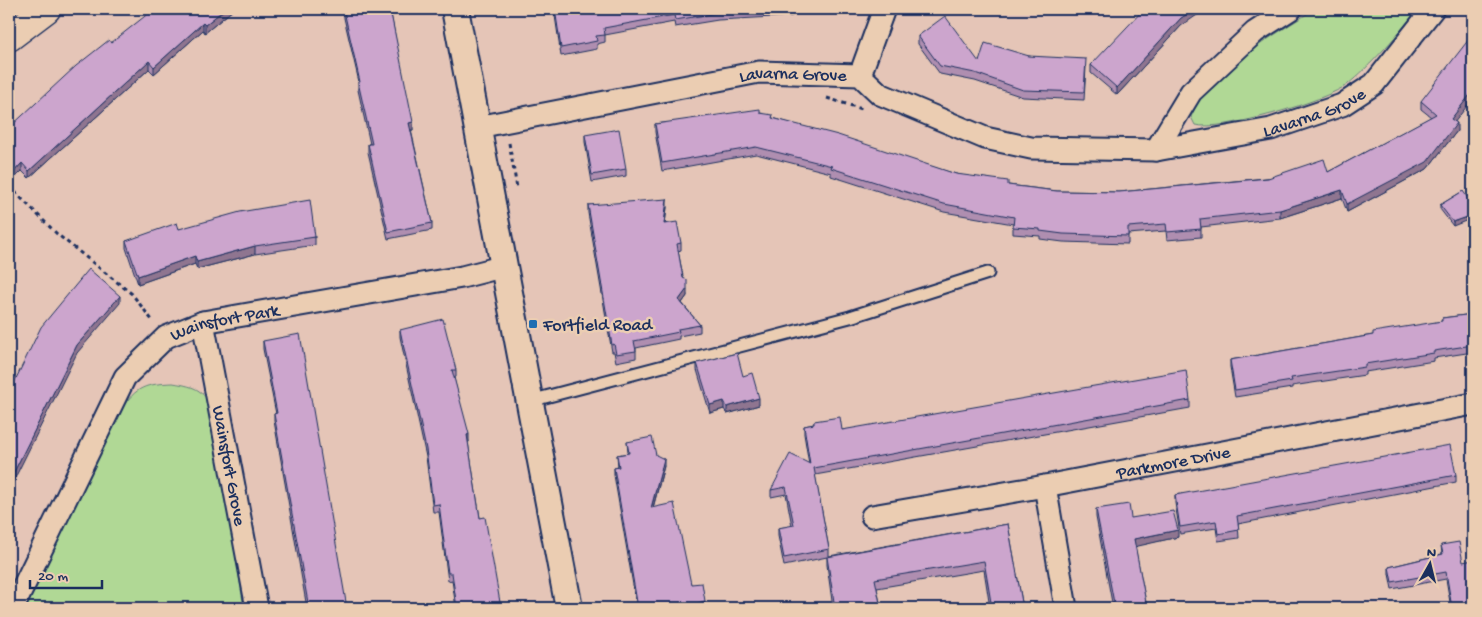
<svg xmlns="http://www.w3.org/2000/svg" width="1482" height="617" viewBox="0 0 1482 617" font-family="'Gochi Hand',sans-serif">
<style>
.green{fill:#b0d895;stroke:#66847a}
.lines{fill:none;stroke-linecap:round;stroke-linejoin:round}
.service-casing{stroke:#1b2f5e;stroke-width:15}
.minor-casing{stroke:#1b2f5e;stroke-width:25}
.tertiary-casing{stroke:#1b2f5e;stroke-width:30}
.secondary-casing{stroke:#1b2f5e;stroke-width:31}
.path{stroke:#1b2f5e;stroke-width:3;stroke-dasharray:4 4;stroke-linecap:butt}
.service{stroke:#ebcdb2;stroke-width:11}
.minor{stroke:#ebcdb2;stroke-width:21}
.tertiary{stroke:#ebcdb2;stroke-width:26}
.secondary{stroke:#ebcdb2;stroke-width:28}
.wall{fill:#af8eb0;stroke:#1b2f5e}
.shaded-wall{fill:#8f7490;stroke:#1b2f5e}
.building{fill:#cca5cd;stroke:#1b2f5e}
.poi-dot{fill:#1f6fb2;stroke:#ebcdb2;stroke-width:2}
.labels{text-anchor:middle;stroke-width:5;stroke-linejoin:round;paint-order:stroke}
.street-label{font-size:18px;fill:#1b2f5e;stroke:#ebcdb2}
.poi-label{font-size:18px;fill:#1b2f5e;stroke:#ebcdb2;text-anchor:start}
</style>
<rect width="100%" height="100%" fill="#e5c5b7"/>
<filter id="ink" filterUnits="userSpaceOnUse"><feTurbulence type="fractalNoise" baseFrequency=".02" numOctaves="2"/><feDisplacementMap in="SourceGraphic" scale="10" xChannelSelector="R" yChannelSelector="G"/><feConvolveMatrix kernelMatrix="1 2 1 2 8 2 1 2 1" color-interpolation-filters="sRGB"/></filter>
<g filter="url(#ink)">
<path class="green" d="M1315 9H1417C1404 29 1367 69 1348 84 1326 101 1221 132 1195 125L1191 117C1206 74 1277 33 1315 9Z
M173 383C197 387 205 390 213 413L244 608H26L121 409C137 386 146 384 173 383Z"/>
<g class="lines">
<defs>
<path id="service" d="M530 401 850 317 988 273"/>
<g id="minor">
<path d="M860 75 884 9"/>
<path id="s1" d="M478 127 759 72 860 75 880 94 985 138 1031 148 1156 150 1271 129 1342 105 1374 84 1433 9"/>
<path d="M1156 150 1191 92 1255 32 1291 9"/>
<path id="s2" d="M203 322 257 608"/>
<path d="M1045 486 1066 608"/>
<path id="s3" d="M872 516 1045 486 1473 404"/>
<path id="s4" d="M13 608 125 377 166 337 203 322 462 277 505 266"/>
</g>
<path id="tertiary" d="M455 9 569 608"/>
<path id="secondary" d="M9 37 46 9"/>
</defs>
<use href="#service" class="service-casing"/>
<use href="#minor" class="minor-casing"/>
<use href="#tertiary" class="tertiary-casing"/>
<use href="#secondary" class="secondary-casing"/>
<path class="path" d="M827 98 862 109
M509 143 517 188
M9 186 57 234 132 294 152 320"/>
<use href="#service" class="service"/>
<use href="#minor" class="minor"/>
<use href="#tertiary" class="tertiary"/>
<use href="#secondary" class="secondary"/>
</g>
<path class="wall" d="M234 9 205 33 203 30 154 74 149 69 29 178 22 171 9 184V128L111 43Z
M346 9H390L413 130H411L432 223V230L388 239 368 152V144H370L358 90V82H359L344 18V11L346 10Z
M554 9H838L792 12V16L718 20 675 27 674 22 605 35V42L597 44V49L561 56Z
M1181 26 1117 95 1091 73V65Z
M918 36 979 62 1029 56 1086 67 1084 100 1023 97 975 81 940 74 918 44Z
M1421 101 1455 122 1457 131 1427 169 1347 212 1342 198 1280 218 1201 227V237L1167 240 1166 231 1128 234V244L1063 242 1040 239V236L1013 234V224L944 212 831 176V173L756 154 662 171 655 132V124L760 113 773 118 956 174 1008 185 1057 191 1119 192 1328 172 1431 117 1421 109Z
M585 135 626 169V176L592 182 585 142Z
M1463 191 1453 226 1440 209V205Z
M588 205 667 207 665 224 681 243V250L678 251 687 296 682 303 700 325V332L679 336V339L636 348V358L616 362 614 352H612L588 213Z
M179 229 315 237V245L255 254 197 269 195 264 138 284 126 248V241Z
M1473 314V352L1434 358V361L1365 372V375L1292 386V388L1235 397 1230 367V360L1373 335 1442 321V318Z
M400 330 456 370V377L454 378 469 442H468L480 518 501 608H456L452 580 448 581 439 512H433L426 457 400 337Z
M263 341 347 608H307L274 421V414H276L263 349Z
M697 363 743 376 759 405 727 414 724 409 710 413 697 370Z
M1190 400V408L815 475 829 549V556L1008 524 1023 608H990L984 570 877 588 881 608H833L827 565V557L784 566 778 536V528L792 526 786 494 771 497V490L809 464 804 434V426L814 424V421L842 430Z
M627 442 656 455 664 466 653 508 691 584 705 608H637L614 475V468L618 467 617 455 628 453Z
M1456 475V482L1238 524 1239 538 1218 541 1216 528 1180 534 1175 503V495Z
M1096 509 1131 518 1178 537 1135 546 1147 608H1113L1096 517Z
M1441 545 1473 608H1451L1446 579 1392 589 1389 574V567L1442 554Z"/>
<path class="shaded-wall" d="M225 9H234L205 33V25Z
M1195 9H1206L1181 26 1117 95V88L1181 18Z
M203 23V30L154 74V67Z
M149 61V69L29 178V171Z
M1473 91V98L1451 127V119Z
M413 122V130H409V123Z
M1457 123V131L1427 169 1347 212V204Z
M22 163V171L9 184V177Z
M1342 190V198L1280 218V210Z
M667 199V207L664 232V224Z
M1473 215V218L1453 226V222Z
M255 246V254L197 269V262Z
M195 256V264L138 284V276Z
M687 289V296L679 307V300Z
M120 296V303L77 353 9 490V482L77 345Z
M759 398V405L727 414V407Z
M724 401V409L710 413V405Z
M469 434V442H467V435Z
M664 459V466L651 515V508Z
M1178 530V537L1134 547V539Z
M705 601V608H698V603Z"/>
<path class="building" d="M154 9H225L205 25 203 23 154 67 149 61 29 171 22 163 9 177V128L76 66 109 40 111 43Z
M348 9H390L413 122 409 123 432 223 388 232 368 144H372L358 82H360L344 11 348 10Z
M555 9H788L718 13 675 20 674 15 604 28 605 35 596 36 597 41 561 48Z
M1144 9H1195L1181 18 1117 88 1091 65Z
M945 16 979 62 985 43 1029 56 1086 59 1084 92 1023 90 975 73 940 66 918 36Z
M1473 34V91L1451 119 1457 123 1427 162 1347 204 1342 190 1280 210 1200 219 1201 229 1167 232 1166 224 1128 227V236L1063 234 1040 231V229L1013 227 1014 217 944 204 831 168 832 166 756 147 662 163 655 124 760 109V113L773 115 772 118 838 135 956 174 1008 181V185L1057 191 1119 192 1268 178 1324 159 1328 172 1436 114 1421 101Z
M619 129 626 169 592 175 585 135Z
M1463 191 1473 206V215L1453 222 1440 205Z
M667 199 664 224 677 222 681 243 677 244 683 278 687 280V289L679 300 700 325 678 329 679 332 634 341 636 351 616 354 614 344 612 345 588 205Z
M310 200 315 237 255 246 197 262 195 256 138 276 126 241 177 223 179 229 240 212Z
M89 269 120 296 77 345 9 482V393L41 327Z
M1473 314V345L1434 351V353L1365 364V367L1291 378 1292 381 1235 390 1230 360 1373 335V332L1442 321V318Z
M443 319 456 370H452L469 434 467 435 480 518 485 517 501 608H457L452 573H448L439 504 433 505 426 449 400 330Z
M300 334 347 608H309L274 414 277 413 263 341Z
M737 353 743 376 752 373 759 398 727 407 724 401 710 405 697 363Z
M1186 370 1190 400 814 468 829 549 784 558 778 528 794 525 786 487 771 490 790 454 810 464 804 426 814 424V421L840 417 842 430Z
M652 437 656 455 664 459 651 508 674 503 691 584 702 583 705 601 698 603 699 608H638L614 468 619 467 617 455 629 453 627 442Z
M1450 445 1456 475 1237 516 1239 530 1218 534 1216 521 1180 527 1175 495Z
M1129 504 1131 518 1173 511 1178 530 1134 539 1147 608H1115L1096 509Z
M1008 524 1023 608H992L984 561 875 579 881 608H835L827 557Z
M1459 542 1463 562 1473 560V608H1452L1446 572 1392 582 1389 567 1443 554 1441 545Z"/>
</g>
<rect class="poi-dot" x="528" y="319" width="10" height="10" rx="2.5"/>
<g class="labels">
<g class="street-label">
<text dy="6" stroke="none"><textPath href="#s1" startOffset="320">Lavarna Grove</textPath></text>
<text dy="6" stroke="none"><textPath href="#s1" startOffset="864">Lavarna Grove</textPath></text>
<text dy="6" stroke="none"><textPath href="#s4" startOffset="375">Wainsfort Park</textPath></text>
<text dy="6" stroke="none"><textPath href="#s3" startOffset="306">Parkmore Drive</textPath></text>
<text dy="6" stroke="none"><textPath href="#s2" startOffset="146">Wainsfort Grove</textPath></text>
</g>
<g class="poi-label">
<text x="543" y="330">Fortfield Road</text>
</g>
</g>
<rect width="1482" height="617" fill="none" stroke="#ebcdb2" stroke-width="30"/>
<rect x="15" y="15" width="1452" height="587" fill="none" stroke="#1b2f5e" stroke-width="2" filter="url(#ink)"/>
<g transform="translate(1430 564) rotate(8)" stroke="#ebcdb2" stroke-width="4" paint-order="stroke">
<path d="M0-4L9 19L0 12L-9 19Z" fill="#1b2f5e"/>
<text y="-8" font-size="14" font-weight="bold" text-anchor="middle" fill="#1b2f5e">N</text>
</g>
<path d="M30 580v8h72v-8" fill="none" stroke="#1b2f5e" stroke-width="2.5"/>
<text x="38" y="580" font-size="15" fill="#1b2f5e" stroke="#ebcdb2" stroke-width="4" paint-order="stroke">20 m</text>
</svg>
